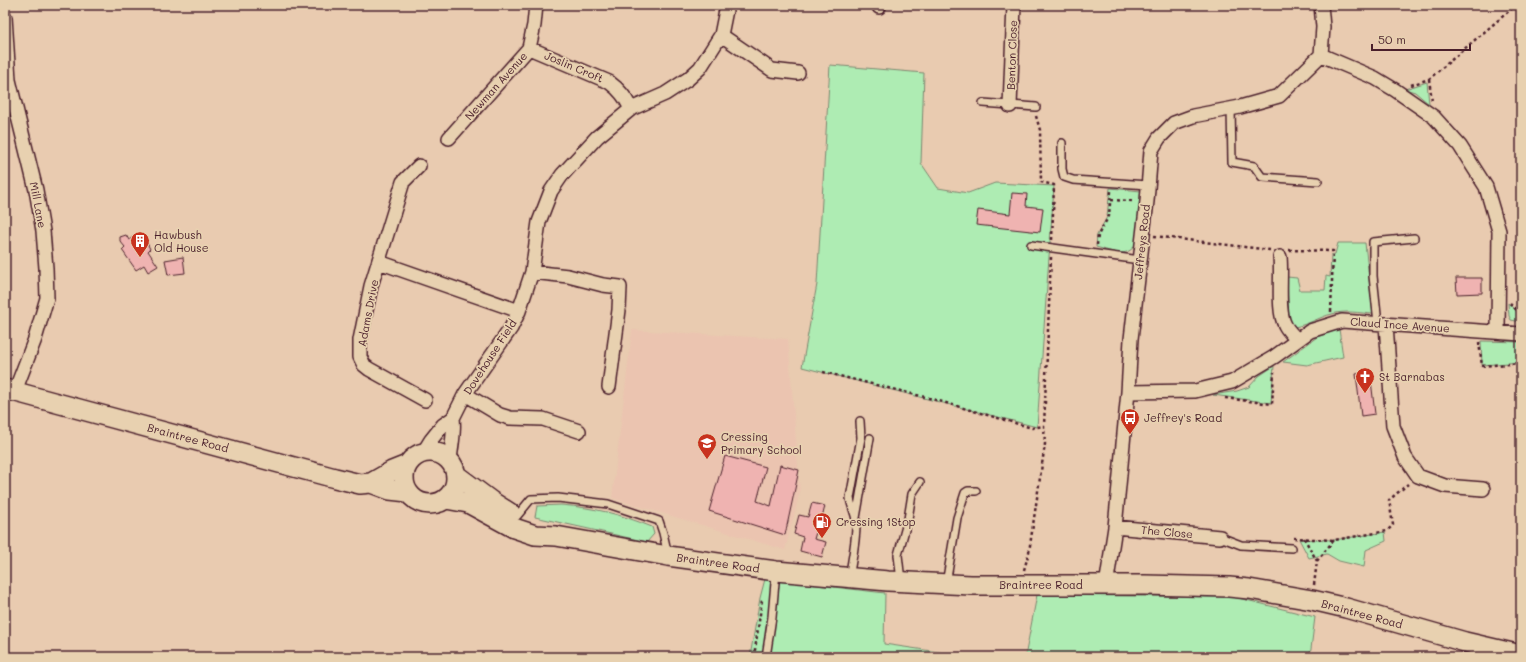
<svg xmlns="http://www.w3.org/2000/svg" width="1526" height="662" viewBox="0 0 1526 662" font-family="Mali,sans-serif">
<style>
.built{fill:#ebc4b0}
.green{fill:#aeecb3;stroke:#7c866f}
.building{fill:#efb3b1;stroke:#4a1f2b}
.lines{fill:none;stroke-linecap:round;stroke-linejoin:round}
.lane-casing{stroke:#4a1f2b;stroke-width:10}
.street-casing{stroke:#4a1f2b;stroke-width:16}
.secondary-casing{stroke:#4a1f2b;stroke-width:22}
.path{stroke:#4a1f2b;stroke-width:2.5;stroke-dasharray:3 3;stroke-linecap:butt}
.lane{stroke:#e8d1b0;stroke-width:7}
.street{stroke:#e8d1b0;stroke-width:13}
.secondary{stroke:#e8d1b0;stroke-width:19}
.labels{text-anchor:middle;stroke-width:3.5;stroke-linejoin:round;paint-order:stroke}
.street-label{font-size:11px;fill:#4a1f2b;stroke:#e8d1b0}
.poi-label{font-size:11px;fill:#4a1f2b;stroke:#e8d1b0;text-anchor:start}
</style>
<rect width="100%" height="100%" fill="#e9cbb0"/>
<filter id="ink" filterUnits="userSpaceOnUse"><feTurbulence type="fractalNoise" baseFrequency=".025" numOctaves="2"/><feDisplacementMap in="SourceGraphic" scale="8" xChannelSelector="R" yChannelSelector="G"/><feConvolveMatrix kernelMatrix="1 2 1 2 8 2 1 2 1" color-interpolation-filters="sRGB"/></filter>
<g filter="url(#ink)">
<path class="built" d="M632 330 788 339 800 492 785 550 612 498Z"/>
<path class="green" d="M830 65 924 73 921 163 938 188 968 193 995 183 1054 186 1037 427 802 367 817 284Z
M1427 82 1429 104 1415 92 1405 89Z
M1110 188 1141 191 1138 240C1129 260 1114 252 1096 247L1097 235 1107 217Z
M1338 243H1365L1373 314C1360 313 1345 310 1332 314 1319 317 1308 325 1294 327L1288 322 1284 281 1287 277 1297 278 1300 290H1325L1326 276 1330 277 1331 255 1335 254Z
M1508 303 1521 316V322L1511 320 1509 316Z
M1339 329 1343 357 1307 365 1283 362 1317 337Z
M1481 341 1521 342V362L1482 365Z
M1274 366 1271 403 1213 395 1237 391 1249 387 1259 376Z
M561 505C596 508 620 514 652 527L654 534 647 542 535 517 537 506Z
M1385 532 1386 541 1366 550 1364 567 1339 561 1327 554 1309 558 1299 539 1334 540Z
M765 579 885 593 884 644 972 657H750L760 598Z
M1037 595 1234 597 1315 617 1310 657H1025Z"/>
<path class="building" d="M1012 193 1027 194 1026 206 1043 208 1040 232 976 225 978 210 1010 214Z
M126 235 129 240 136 235 142 245 147 243 150 249 148 251 158 266 148 272 144 265 136 270 122 250 125 247 120 241V237Z
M183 257 185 273 168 275 165 260Z
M1456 278H1482V293L1457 294Z
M1370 372 1375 414 1361 416 1356 374Z
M725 456 766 467 757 501 771 506 780 465 799 470 785 535 709 511Z
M812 503 825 506 821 522H819L814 539 826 542 822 557 800 551 803 537 794 534 799 515 808 517Z"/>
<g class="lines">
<defs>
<path id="lane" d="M983 103 1036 107
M1231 108 1232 162 1254 166 1262 177 1318 181
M1062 143V169L1064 177 1073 180 1148 185
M1031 245 1140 260
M1378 323 1373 276V242L1414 238
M517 516 531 499 558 498 608 504 659 521 663 533 668 555
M856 518 870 438
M1220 537 1241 545 1292 548
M849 578C852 559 857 539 856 520 855 513 851 506 850 498L861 438 860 421
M901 581 898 555 908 519 912 494 920 482
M946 584 957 518 965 493 968 491H976
M766 657 772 617 776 571"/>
<path id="street" d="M879 7V5
M5 17 9 80 36 190 43 231 46 268 47 298 35 339 15 391
M721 35 772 70 798 73
M529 48 609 82C620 90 625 97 631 109
M1321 55 1375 78 1395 90 1434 117 1460 146 1486 187 1499 231 1498 332
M1010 106 1014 5
M449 138 529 48 534 25 536 5
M419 166 403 182 371 286 360 340V357L364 365 369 369 425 400
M1280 257C1282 276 1277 311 1285 325 1288 331 1293 335 1297 340
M379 262 519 311
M532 272 568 276 603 285 620 287 619 310 609 387
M1386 324 1393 426 1405 457 1418 476 1445 486 1483 489
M1128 392 1195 391 1232 382 1274 357 1310 331 1342 321 1521 334
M465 394 500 415 510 418 543 419 579 431
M423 453 431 440 443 425 453 418 465 394 511 328 519 311 532 272 539 222 551 191 562 175 597 137 631 109 665 94 688 79 700 68 721 35 727 5
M450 461C451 446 455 433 453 418
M1115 527 1220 537
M1106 586 1115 527 1128 392 1131 339 1147 201 1151 151 1159 138 1174 123 1193 116 1240 107 1279 96 1321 55 1323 27 1321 5"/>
<path id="secondary" d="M5 389 335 478 360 484 371 483 390 490 408 492
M404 478a26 26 0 1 1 52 0a26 26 0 1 1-52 0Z
M456 475 491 501 510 513
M371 483 392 471 407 465
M446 499 468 503 514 528 535 535 556 536 668 556 776 571 888 581 971 585H1145L1229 587 1249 589 1312 600 1346 608 1465 642 1521 655"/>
</defs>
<use href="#lane" class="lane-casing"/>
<use href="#street" class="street-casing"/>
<use href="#secondary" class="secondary-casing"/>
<path class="path" d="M1429 79 1432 101
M1411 85 1429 79 1516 5
M1036 116 1040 130 1041 182 1054 185 1052 240
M1111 200 1134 201
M1154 236 1270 250
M1097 245 1098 235 1109 216 1111 191
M1289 250 1333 251 1331 312
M1510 303 1521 314
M1479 342 1482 366 1521 363
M823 372 929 398 1032 428 1044 426
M1225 398 1272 404 1274 372
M1294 538 1334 540 1387 531 1393 525 1389 500 1408 484
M1304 538 1317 561
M1024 570 1029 552 1045 444 1044 426 1051 257
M1314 585 1317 561 1334 540
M754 657 762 600"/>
<use href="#lane" class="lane"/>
<use href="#street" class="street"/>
<use href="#secondary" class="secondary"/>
</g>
</g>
<defs>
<symbol id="building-pin" viewBox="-11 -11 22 30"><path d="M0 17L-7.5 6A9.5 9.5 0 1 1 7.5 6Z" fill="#c8321e" stroke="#e8d1b0"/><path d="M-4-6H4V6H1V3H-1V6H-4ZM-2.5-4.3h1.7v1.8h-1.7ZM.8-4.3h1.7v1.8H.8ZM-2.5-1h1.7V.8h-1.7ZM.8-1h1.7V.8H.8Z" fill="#fff"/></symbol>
<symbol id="church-pin" viewBox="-11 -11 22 30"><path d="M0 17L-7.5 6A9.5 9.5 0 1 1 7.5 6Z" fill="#c8321e" stroke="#e8d1b0"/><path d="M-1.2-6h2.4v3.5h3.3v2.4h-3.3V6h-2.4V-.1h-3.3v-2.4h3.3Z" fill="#fff"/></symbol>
<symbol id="bus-pin" viewBox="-11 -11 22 30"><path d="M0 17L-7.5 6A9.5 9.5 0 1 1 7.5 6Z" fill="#c8321e" stroke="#e8d1b0"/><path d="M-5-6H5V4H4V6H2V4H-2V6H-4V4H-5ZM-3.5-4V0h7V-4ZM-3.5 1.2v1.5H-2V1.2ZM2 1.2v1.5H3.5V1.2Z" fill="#fff"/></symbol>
<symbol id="school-pin" viewBox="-11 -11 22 30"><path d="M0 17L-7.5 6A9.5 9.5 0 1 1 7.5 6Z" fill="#c8321e" stroke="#e8d1b0"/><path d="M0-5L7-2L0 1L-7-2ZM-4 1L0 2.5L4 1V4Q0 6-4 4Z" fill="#fff"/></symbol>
<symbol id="fuel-pin" viewBox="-11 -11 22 30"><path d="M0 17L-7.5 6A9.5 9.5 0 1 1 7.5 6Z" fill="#c8321e" stroke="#e8d1b0"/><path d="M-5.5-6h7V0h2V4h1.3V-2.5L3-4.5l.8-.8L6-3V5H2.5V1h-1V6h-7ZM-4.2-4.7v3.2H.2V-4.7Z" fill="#fff"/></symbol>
</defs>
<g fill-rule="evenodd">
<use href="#building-pin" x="129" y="230" width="22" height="30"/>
<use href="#church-pin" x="1354" y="366" width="22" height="30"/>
<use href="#bus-pin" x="1119" y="407" width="22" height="30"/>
<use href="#school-pin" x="696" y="432" width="22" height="30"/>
<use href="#fuel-pin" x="811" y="511" width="22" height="30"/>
</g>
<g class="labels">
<g class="street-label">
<text transform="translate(1012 55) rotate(-88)" y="4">Benton Close</text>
<text transform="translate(574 67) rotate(23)" y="4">Joslin Croft</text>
<text transform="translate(496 86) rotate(-48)" y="4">Newman Avenue</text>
<text transform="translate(38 205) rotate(79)" y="4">Mill Lane</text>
<text transform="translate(1142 242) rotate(-84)" y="4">Jeffreys Road</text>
<text transform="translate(368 313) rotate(-79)" y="4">Adams Drive</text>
<text transform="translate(1400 325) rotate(4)" y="4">Claud Ince Avenue</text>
<text transform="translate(490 357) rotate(-57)" y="4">Dovehouse Field</text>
<text transform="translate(188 438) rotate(15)" y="4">Braintree Road</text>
<text transform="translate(1167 532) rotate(5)" y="4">The Close</text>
<text transform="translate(718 563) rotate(8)" y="4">Braintree Road</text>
<text x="1041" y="589">Braintree Road</text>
<text transform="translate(1362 614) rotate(15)" y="4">Braintree Road</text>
</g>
<g class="poi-label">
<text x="154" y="239">Hawbush<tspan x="154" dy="13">Old House</tspan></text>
<text x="1379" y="381">St Barnabas</text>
<text x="1144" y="422">Jeffrey's Road</text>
<text x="721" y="441">Cressing<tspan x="721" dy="13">Primary School</tspan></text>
<text x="836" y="526">Cressing 1Stop</text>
</g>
</g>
<rect width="1526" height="662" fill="none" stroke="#e8d1b0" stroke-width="20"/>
<rect x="10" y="10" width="1506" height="642" fill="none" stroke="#4a1f2b" stroke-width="1.5" filter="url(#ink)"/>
<path d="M1372 44v6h98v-6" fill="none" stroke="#4a1f2b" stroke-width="2"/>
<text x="1378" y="44" font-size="12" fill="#4a1f2b" stroke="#e8d1b0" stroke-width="3" paint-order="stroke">50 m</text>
</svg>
